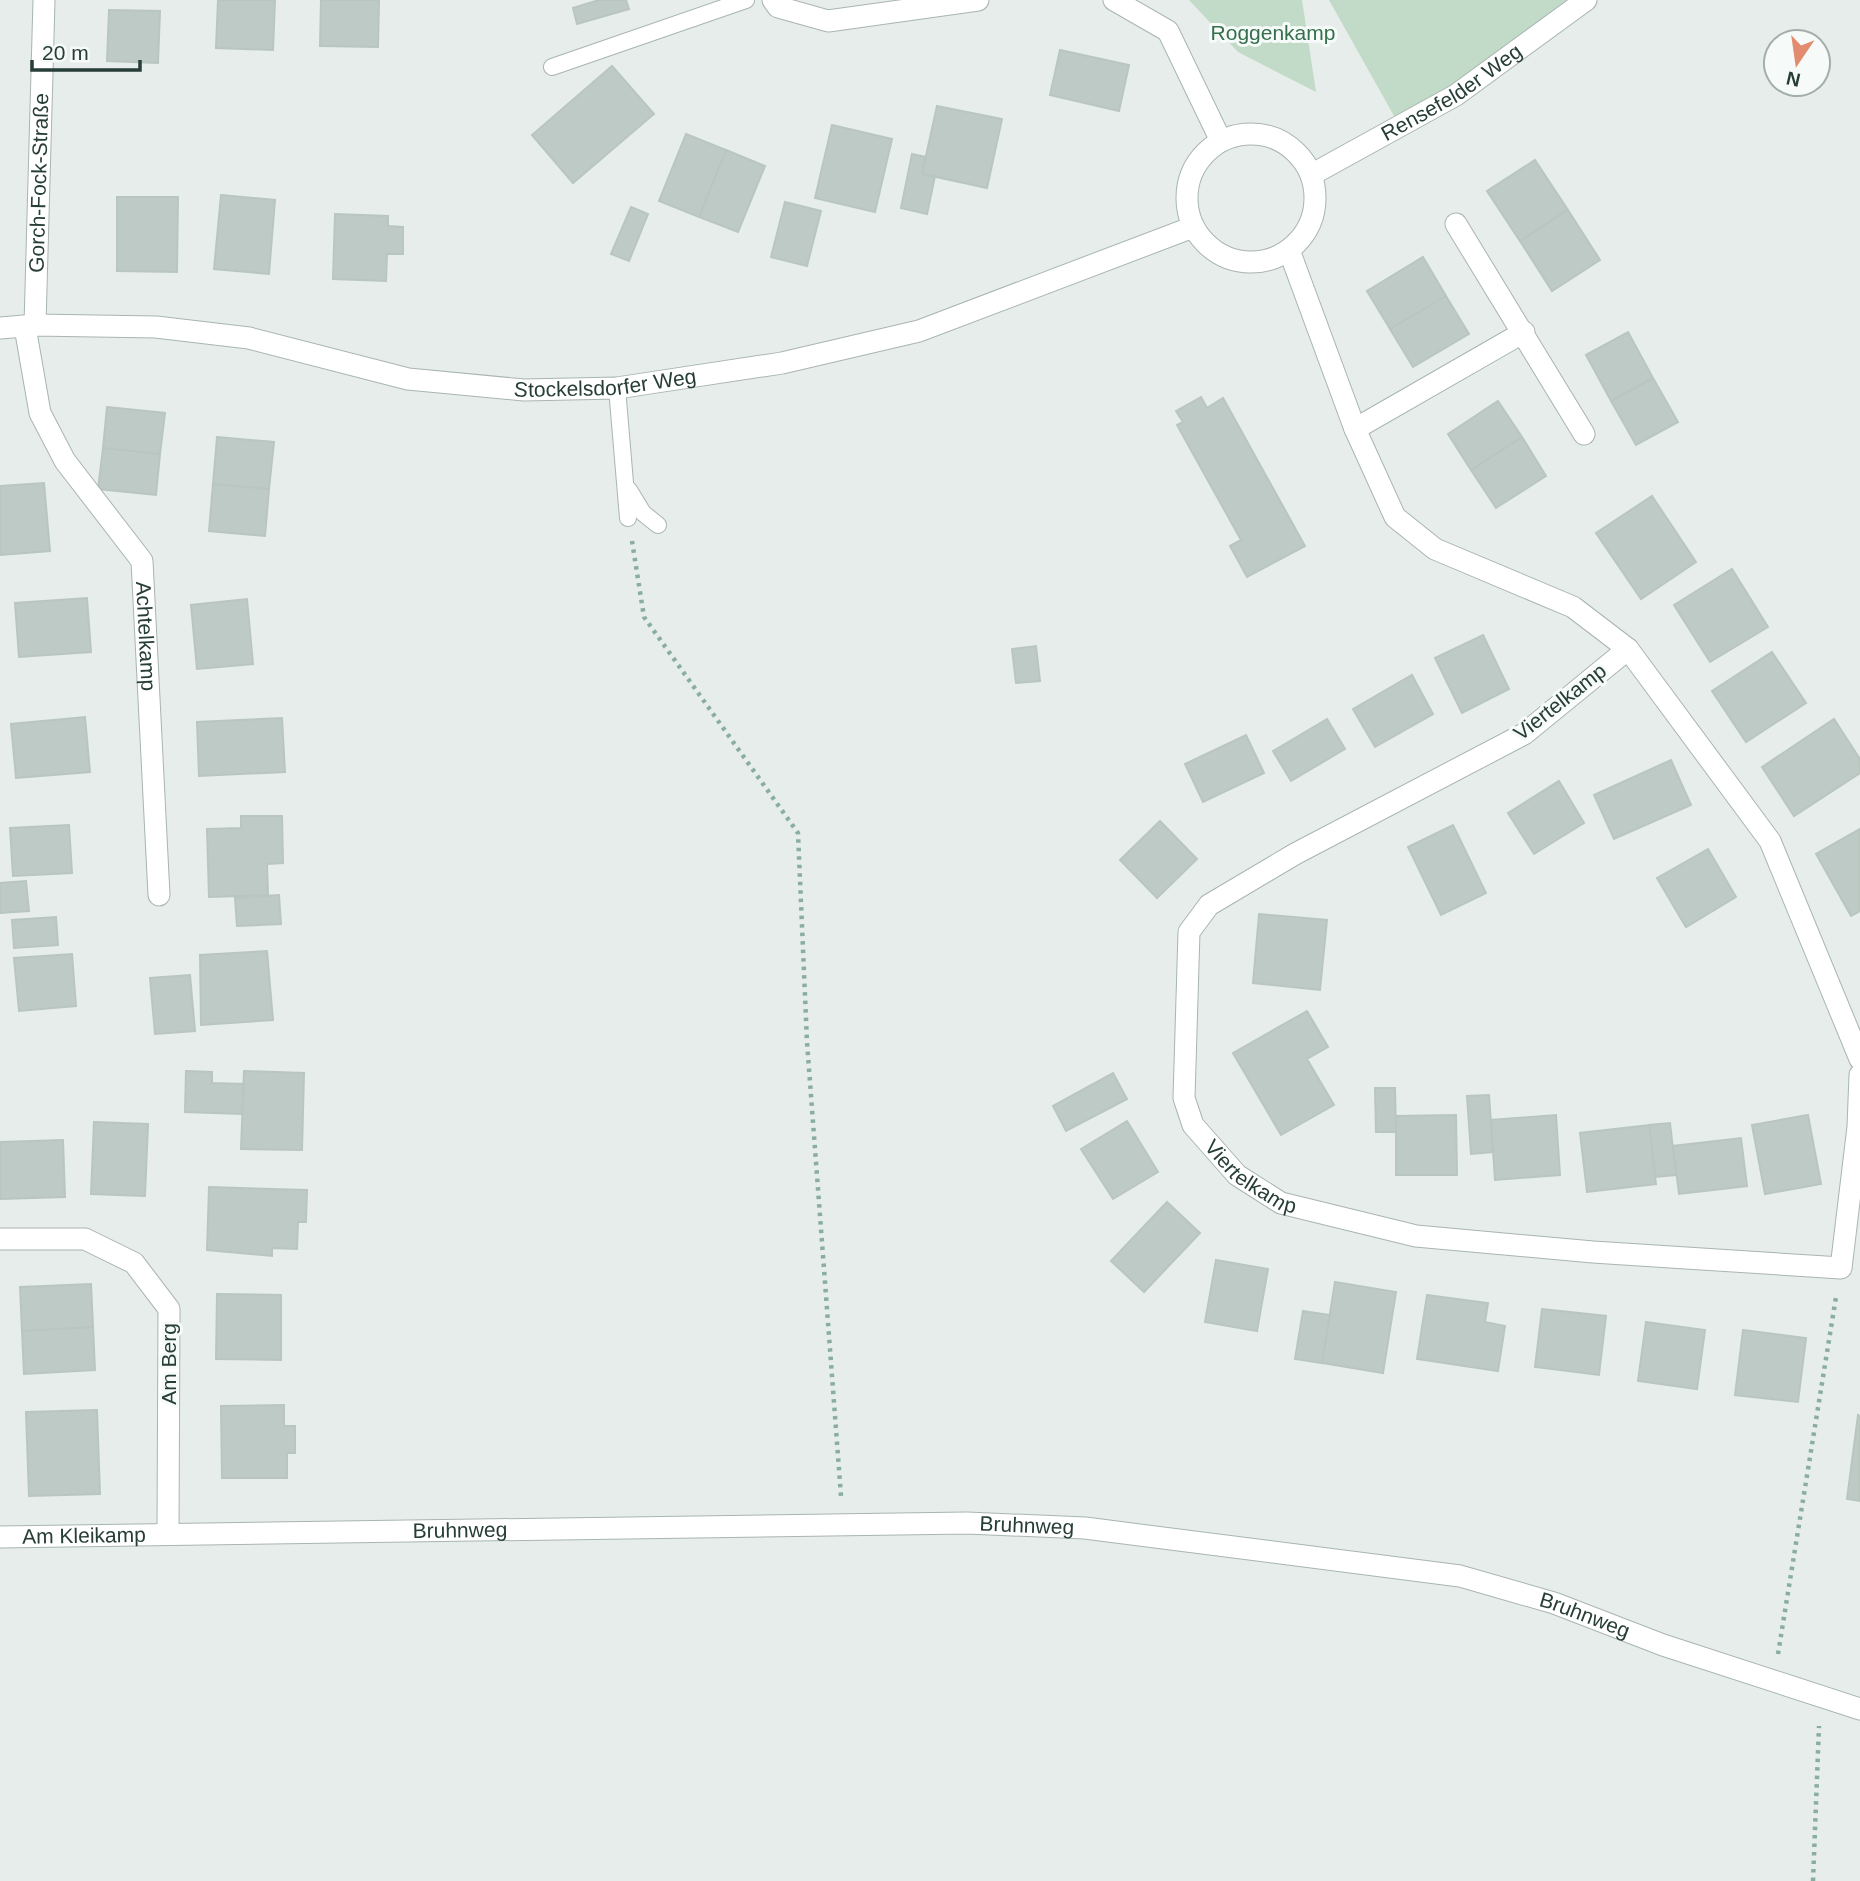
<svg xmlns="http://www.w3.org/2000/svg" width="1860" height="1881" viewBox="0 0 1860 1881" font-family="Helvetica,sans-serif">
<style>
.green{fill:#c1dbc8}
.building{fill:#becac6;stroke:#b9c6c0;stroke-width:2}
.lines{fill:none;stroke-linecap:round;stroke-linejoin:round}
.service-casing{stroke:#a9b5b1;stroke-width:18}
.minor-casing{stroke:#a9b5b1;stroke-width:23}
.path{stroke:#8aada2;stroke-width:4.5;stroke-dasharray:3.5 5;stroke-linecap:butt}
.service{stroke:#fff;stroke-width:16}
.minor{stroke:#fff;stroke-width:21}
.labels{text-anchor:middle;stroke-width:6;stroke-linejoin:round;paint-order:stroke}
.park-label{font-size:21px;fill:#356f4c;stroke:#f6faf8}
.street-label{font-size:21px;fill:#273d37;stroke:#f6faf8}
</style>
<rect width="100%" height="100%" fill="#e6edea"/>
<path class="green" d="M1189 0H1302L1316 92 1238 52Z
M1329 0H1582L1398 123Z"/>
<path class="building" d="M218 0H275L273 50 216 48Z
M321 0H379L378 47 320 46Z
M599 0H626L629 9 577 24 573 8Z
M109 10 160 11 158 63 107 61Z
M1060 50 1129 65 1119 111 1050 95Z
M612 66 654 114 573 183 532 135Z
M937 106 1002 119 987 188 922 174Z
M832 125 892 139 875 212 815 198Z
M686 134 726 150 699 217 659 201Z
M726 150 765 166 738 232 699 217Z
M912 154 926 157 922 174 935 176 927 214 901 208Z
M1535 160 1568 210 1520 241 1487 191Z
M221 195 275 200 269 274 214 269Z
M117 197H178L177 272 117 271Z
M785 202 821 211 807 266 771 257Z
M631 207 648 214 629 261 611 254Z
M1568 210 1600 260 1552 291 1520 241Z
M335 214 388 216V226L403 227V254H387L386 281 333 279Z
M1423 257 1446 296 1390 329 1367 291Z
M1446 296 1469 334 1413 367 1390 329Z
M1628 332 1653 378 1611 401 1586 355Z
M1653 378 1678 422 1636 445 1611 401Z
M1201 397 1207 408 1223 398 1305 546 1247 577 1230 546 1241 540 1177 425 1183 422 1176 411Z
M1498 401 1522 437 1471 470 1448 434Z
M107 407 165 413 160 454 103 448Z
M217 437 274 442 269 489 213 484Z
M1522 437 1546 476 1496 508 1471 470Z
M103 448 160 454 156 495 98 489Z
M44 483 50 551 0 555V486Z
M213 484 269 489 265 536 209 531Z
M1652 496 1696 562 1641 599 1596 533Z
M1732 569 1768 627 1710 662 1674 605Z
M87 598 91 652 19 657 15 603Z
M247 599 253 664 197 669 191 605Z
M1483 635 1509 689 1462 713 1435 658Z
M1036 646 1040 681 1016 683 1012 649Z
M1772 652 1806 703 1746 742 1712 691Z
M1412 675 1433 714 1375 747 1353 709Z
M85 717 90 772 16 778 11 724Z
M282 718 285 772 199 776 197 722Z
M1327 719 1345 749 1291 781 1273 751Z
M1834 719 1860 759V773L1794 816 1762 767Z
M1246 735 1264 773 1203 802 1185 764Z
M1671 760 1691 805 1614 839 1594 795Z
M1559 781 1584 823 1534 854 1508 813Z
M241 816H282L283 863 267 864 268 895 209 897 207 829 241 828Z
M1160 821 1197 859 1157 898 1120 860Z
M69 825 72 873 13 876 10 828Z
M1453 825 1486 893 1441 915 1408 847Z
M1860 829V911L1851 916 1816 854Z
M1708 849 1736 897 1686 927 1657 878Z
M26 881 29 911 0 913V883Z
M279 895 281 924 237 926 235 898Z
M1259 914 1327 920 1320 990 1253 983Z
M56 917 58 945 14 948 12 920Z
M267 951 273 1020 201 1025 200 955Z
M72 954 76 1006 19 1011 14 958Z
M190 975 195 1031 155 1034 150 978Z
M1307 1011 1328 1047 1307 1059 1334 1105 1281 1135 1233 1053Z
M186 1071 212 1072V1083L244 1084 242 1114 185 1112Z
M244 1071 304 1073 302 1150 241 1149Z
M1113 1073 1127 1099 1066 1131 1053 1106Z
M1375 1088H1395L1396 1132H1376Z
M1489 1095 1493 1152 1471 1154 1467 1096Z
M1456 1115 1457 1175H1396V1116Z
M1556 1115 1560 1175 1495 1180 1491 1120Z
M1808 1115 1821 1184 1765 1194 1752 1125Z
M1127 1121 1158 1172 1113 1199 1081 1149Z
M94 1122 148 1124 145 1196 91 1194Z
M1670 1123 1676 1175 1655 1177 1649 1125Z
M1649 1125 1656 1184 1587 1192 1580 1133Z
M1741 1138 1747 1186 1679 1194 1673 1146Z
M63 1140 65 1197 0 1199V1142Z
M209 1187 307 1190 306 1222H298L297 1249 272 1248V1256L207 1250Z
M1167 1202 1200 1233 1144 1292 1111 1261Z
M1216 1260 1268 1269 1257 1331 1205 1322Z
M1335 1282 1396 1292 1383 1373 1322 1363Z
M91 1284 93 1327 22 1331 20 1287Z
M217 1294 281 1295V1360L216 1359Z
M1427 1295 1488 1303 1485 1322 1505 1326 1498 1371 1417 1359Z
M1542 1309 1606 1316 1599 1375 1535 1367Z
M1303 1311 1330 1315 1322 1363 1295 1359Z
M1646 1322 1705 1330 1697 1389 1638 1381Z
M93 1327 95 1370 24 1374 22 1331Z
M1743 1330 1806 1338 1798 1402 1735 1395Z
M284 1405V1426H295V1453H287V1478H222L221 1406Z
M97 1410 100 1494 29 1496 26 1412Z
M1858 1415 1860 1416V1501L1847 1499Z"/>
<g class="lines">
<defs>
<path id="service" d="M552 67 746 0
M617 388 628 518
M629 490 643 513 658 525"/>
<g id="minor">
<path d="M773 0 778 7 828 21 978 0"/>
<path d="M1114 0 1168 31 1221 141"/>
<circle cx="1251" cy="198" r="64"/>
<path id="s1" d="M1311 175 1456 95 1586 0"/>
<path d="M1456 224 1584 434"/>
<path d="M1289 250 1355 429 1395 517 1435 549 1573 607 1628 649 1770 841 1860 1059"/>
<path id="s2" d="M35 325 44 0"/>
<path id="s3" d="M25 327 40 413 65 461 142 561 159 895"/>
<path id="s4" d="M0 328 35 325 156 327 249 338 408 379 524 390 617 388 782 363 919 331 1193 227"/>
<path d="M1355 429 1524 332"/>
<path id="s5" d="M1628 649 1524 734 1295 854 1209 905 1189 932 1184 1098 1193 1125 1237 1175 1281 1203 1416 1236 1593 1252 1841 1268 1858 1127 1860 1075"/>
<path d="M0 1239H85L134 1263 169 1309 168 1533"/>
<path id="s6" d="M0 1537 967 1523 1085 1528 1460 1576 1554 1603 1663 1645 1860 1709"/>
</g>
</defs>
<use href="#service" class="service-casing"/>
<use href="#minor" class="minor-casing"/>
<path class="path" d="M632 541 644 617 798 833 807 1042 841 1496
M1778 1654 1836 1297
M1813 1881 1819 1726"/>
<use href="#service" class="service"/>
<use href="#minor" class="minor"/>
</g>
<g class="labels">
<g class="park-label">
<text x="1273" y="40">Roggenkamp</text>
</g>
<g class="street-label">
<text dy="7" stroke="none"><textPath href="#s1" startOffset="163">Rensefelder Weg</textPath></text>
<text dy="7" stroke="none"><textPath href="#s2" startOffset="142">Gorch-Fock-Straße</textPath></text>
<text dy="7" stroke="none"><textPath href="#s4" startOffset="612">Stockelsdorfer Weg</textPath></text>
<text dy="7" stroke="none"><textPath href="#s3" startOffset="343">Achtelkamp</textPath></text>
<text transform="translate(1560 702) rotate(-38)" y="7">Viertelkamp</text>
<text dy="7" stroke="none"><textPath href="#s5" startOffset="800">Viertelkamp</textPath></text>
<text transform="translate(169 1364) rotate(-90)" y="7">Am Berg</text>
<text dy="7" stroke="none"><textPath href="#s6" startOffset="1027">Bruhnweg</textPath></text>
<text dy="7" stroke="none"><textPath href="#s6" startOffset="460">Bruhnweg</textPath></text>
<text dy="7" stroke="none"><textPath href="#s6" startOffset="84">Am Kleikamp</textPath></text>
<text dy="7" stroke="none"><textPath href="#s6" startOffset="1594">Bruhnweg</textPath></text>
</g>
</g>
<g transform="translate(1797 63) rotate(193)"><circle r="33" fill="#f6faf8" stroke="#a3aeab" stroke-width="2"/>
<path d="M0-5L12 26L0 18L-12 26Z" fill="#e28b6f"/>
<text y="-10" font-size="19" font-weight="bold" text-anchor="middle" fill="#273d37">N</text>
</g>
<path d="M32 60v10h108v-10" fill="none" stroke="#273d37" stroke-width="3.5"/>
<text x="42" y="60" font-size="21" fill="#273d37" stroke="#f6faf8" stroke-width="5" paint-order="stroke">20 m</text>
</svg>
